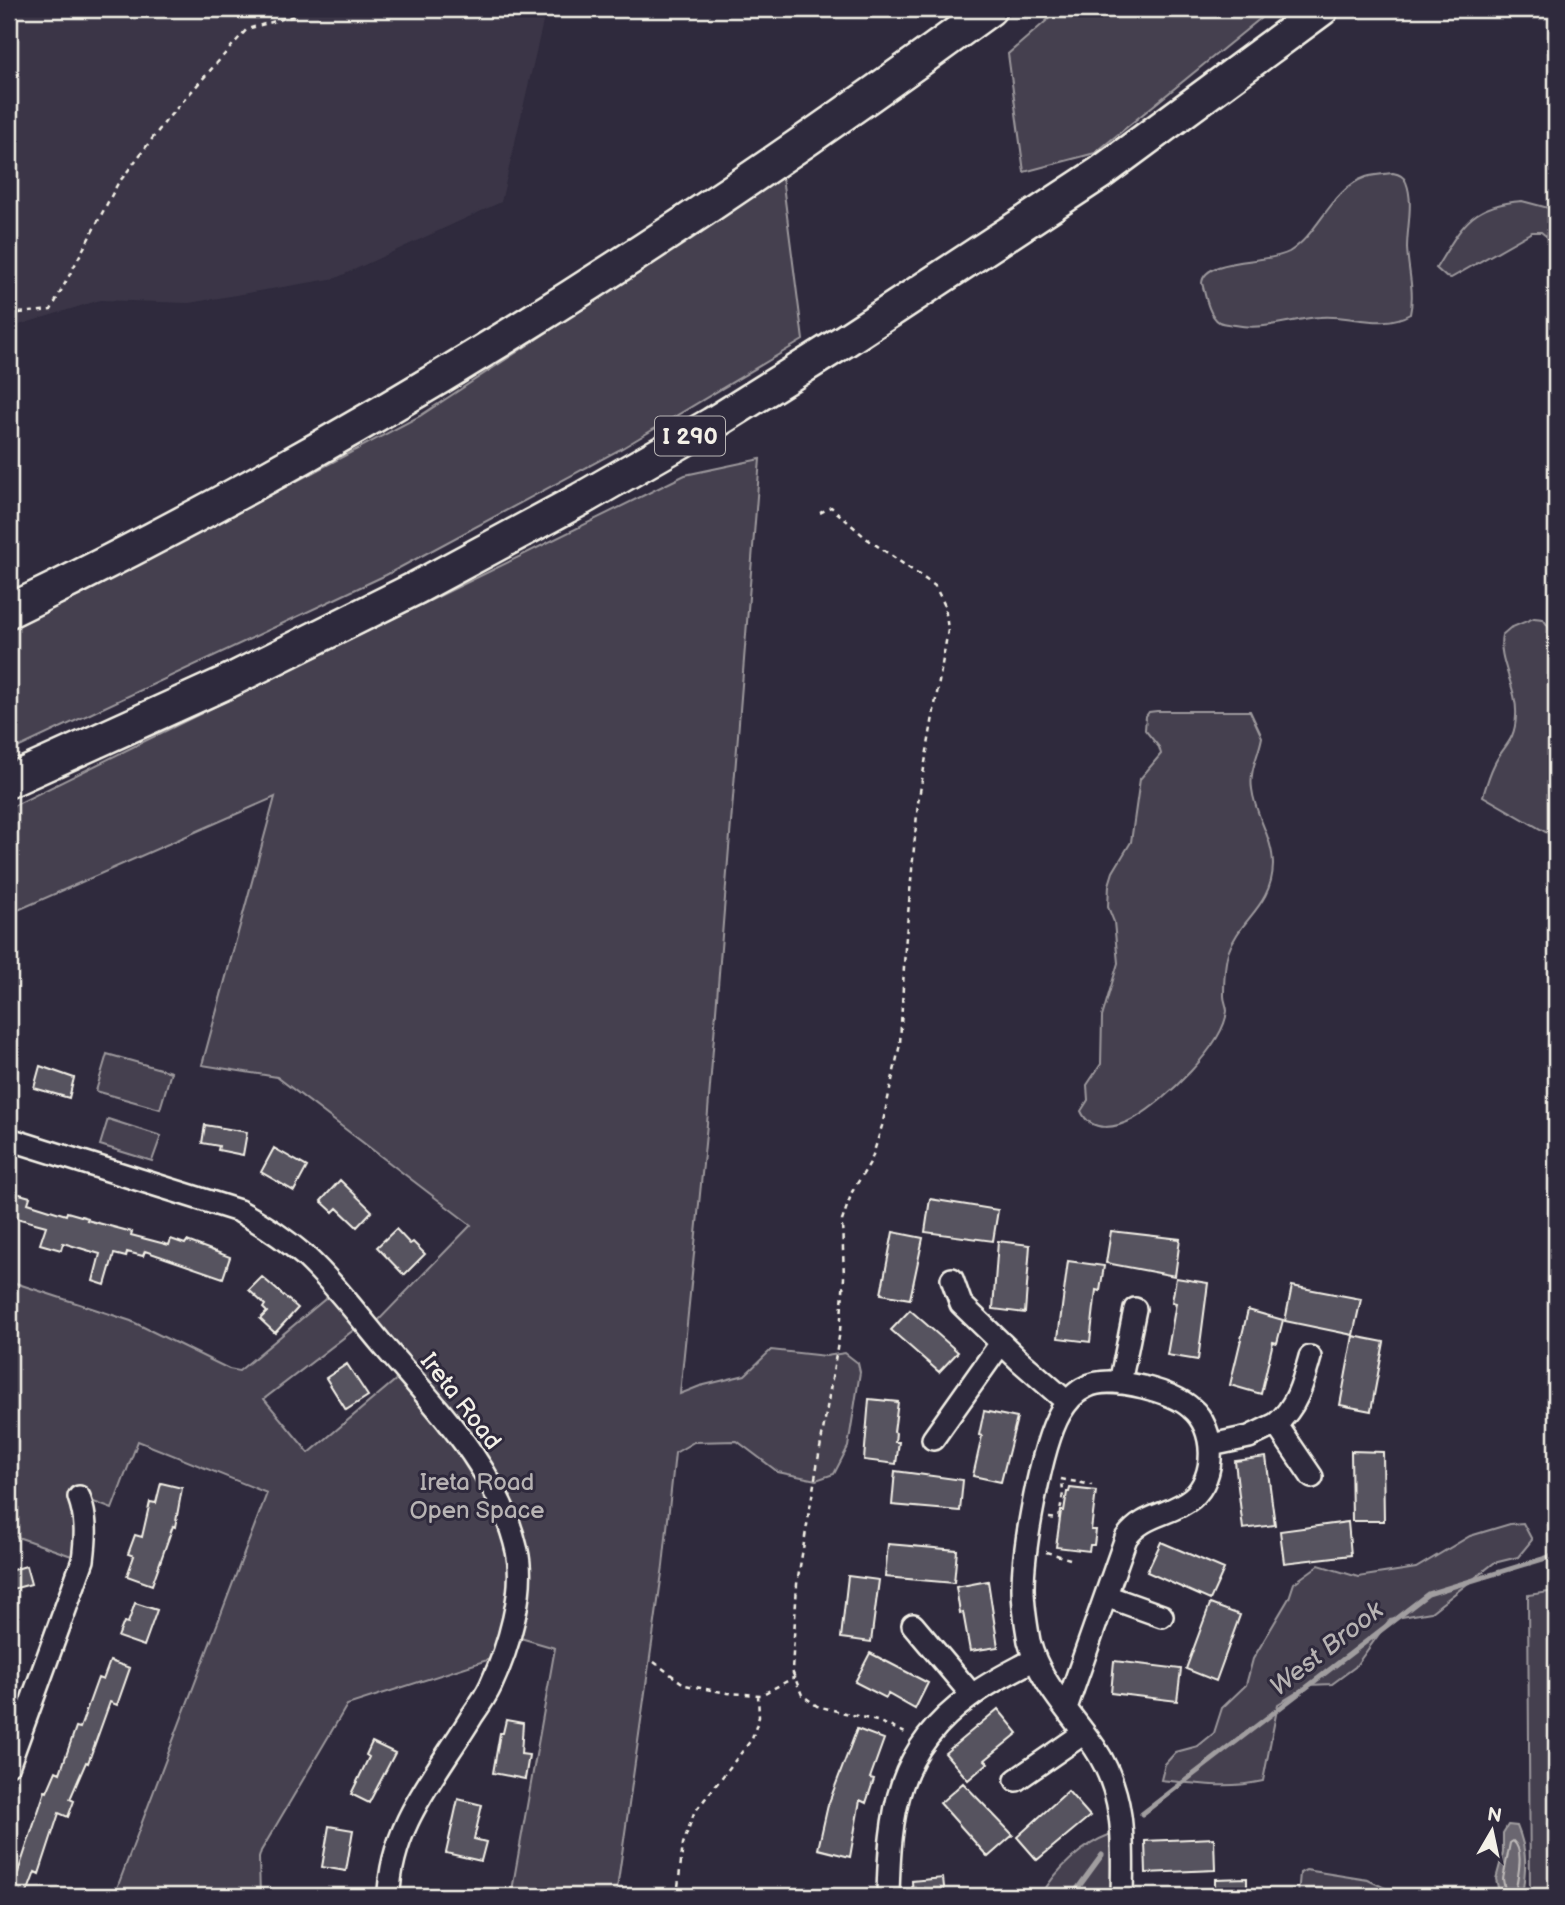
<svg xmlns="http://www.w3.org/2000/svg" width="1565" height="1905" viewBox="0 0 1565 1905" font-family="'Balsamiq Sans',sans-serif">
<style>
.built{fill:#3b3647}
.green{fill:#454050;stroke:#9c989c;stroke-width:2}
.water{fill:#6a6670;stroke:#a19ea0;stroke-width:2}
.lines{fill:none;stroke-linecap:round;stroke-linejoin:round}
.shore{stroke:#bdb9b8;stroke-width:2}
.stream{stroke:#a19ea0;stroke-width:5}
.building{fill:#56525f;stroke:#f4f1e8;stroke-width:2}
.minor-casing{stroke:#f4f1e8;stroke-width:26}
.highway-casing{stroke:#f4f1e8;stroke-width:37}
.path{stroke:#f4f1e8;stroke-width:2.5;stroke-dasharray:5 5;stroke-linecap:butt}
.minor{stroke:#2f2a3d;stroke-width:21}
.highway{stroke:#2f2a3d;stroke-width:32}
.labels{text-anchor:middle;stroke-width:6;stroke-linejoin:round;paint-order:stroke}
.shield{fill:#2f2a3d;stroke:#b9b5b5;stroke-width:2}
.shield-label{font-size:23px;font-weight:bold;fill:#f4f1e8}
.street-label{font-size:24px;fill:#f4f1e8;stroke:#2f2a3d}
.park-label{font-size:24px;fill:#b7b3b3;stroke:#2f2a3d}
.water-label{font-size:26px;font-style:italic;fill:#b6b2b2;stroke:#2f2a3d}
</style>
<rect width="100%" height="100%" fill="#2f2a3d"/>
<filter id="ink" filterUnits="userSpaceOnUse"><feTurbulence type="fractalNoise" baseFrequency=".0143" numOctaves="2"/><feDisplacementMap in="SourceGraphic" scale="14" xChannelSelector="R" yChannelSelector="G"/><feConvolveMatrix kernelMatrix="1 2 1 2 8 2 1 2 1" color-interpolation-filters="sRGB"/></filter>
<g filter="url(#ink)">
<path class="built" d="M9 9H546L501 202 336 278 189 303 100 300 9 328Z"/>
<path class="green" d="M1060 9H1272L1095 153 1024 172 1008 54Z
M1393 173C1399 174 1404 176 1406 182 1414 202 1407 227 1407 248 1408 270 1415 292 1410 314 1383 330 1349 314 1320 317 1290 319 1265 331 1235 325 1230 324 1223 324 1219 322 1208 315 1205 293 1202 283 1204 257 1268 264 1289 252 1320 233 1331 189 1366 177 1375 174 1385 174 1393 173Z
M782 177 803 340 619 450 386 575 9 752V629L81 595 420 416Z
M1522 201 1556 210V244L1541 232H1532L1451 278 1446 277 1436 268C1462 226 1470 205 1522 201Z
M760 459 707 1124 680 1394 700 1386 745 1375 771 1350 826 1356 845 1353 858 1363 860 1372 848 1447 834 1474 816 1480 778 1472 737 1441 694 1442 675 1453 663 1566 616 1896H511L555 1648 510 1635 503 1655 347 1705 261 1851 259 1858 260 1896H114L267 1493 138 1441 112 1509 81 1497 83 1560 9 1534V1281L131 1321 229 1369 239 1371 336 1290 364 1322 264 1399 309 1453 405 1372 370 1329 471 1225 277 1077 202 1065 275 797 9 914V808L685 475Z
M1534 618 1543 619 1552 632 1556 644V838L1483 796C1486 786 1489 775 1494 765 1503 745 1515 743 1516 716 1518 689 1497 659 1502 635L1510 628Z
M1157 711H1250L1262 737C1259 755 1249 770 1252 789 1255 816 1273 837 1273 865 1272 907 1239 919 1228 953 1224 966 1224 982 1224 996 1224 1001 1227 1006 1227 1011 1224 1045 1164 1102 1135 1118 1117 1128 1091 1134 1081 1111L1088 1100 1087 1085 1101 1064 1102 1017 1118 963 1114 922 1108 907 1109 885 1113 872 1131 842 1140 779 1161 754 1159 747 1145 730 1146 716 1149 712Z
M107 1054 171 1072 160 1109 96 1091Z
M108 1119 161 1136 152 1161 100 1145Z
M1523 1523 1532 1540 1518 1557 1494 1563 1431 1612 1390 1619 1355 1667 1332 1684 1309 1685 1278 1704 1263 1781C1229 1789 1196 1784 1161 1780L1165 1764 1176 1752 1198 1746 1214 1733 1222 1708 1246 1685 1253 1659 1289 1598 1294 1583 1319 1565 1358 1577 1416 1568 1470 1536 1510 1524Z
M1556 1591V1896H1530L1528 1595Z
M1111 1834 1120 1896H1041C1056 1869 1082 1845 1111 1834Z
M1306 1870 1368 1880 1385 1888 1380 1896H1298L1300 1873Z"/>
<path class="water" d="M1508 1825 1517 1826C1528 1852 1526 1869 1522 1896H1500L1496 1879 1503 1853V1833Z"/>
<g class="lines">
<path class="shore" d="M1506 1896 1503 1879 1510 1843 1513 1841C1526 1852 1516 1881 1515 1896"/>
<path class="stream" d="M1142 1814 1428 1594 1556 1555
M1072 1896 1102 1855"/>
</g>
<path class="building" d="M40 1066 74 1078 69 1098 34 1088Z
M205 1125 247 1132 243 1155 218 1150 219 1146 202 1143Z
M274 1148 307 1167 294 1191 261 1172Z
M340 1180 372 1211 357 1227 337 1208 333 1212 321 1201Z
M9 1191 30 1197 28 1203 66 1215 67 1212 88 1218 87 1220 132 1232 131 1235 169 1245 171 1239 185 1244 187 1241 230 1257 223 1278 145 1251 143 1256 127 1252 126 1257 114 1254 105 1285 93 1281 100 1254 63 1243 61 1250 40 1244 46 1226 9 1216Z
M930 1199 998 1210 993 1241 925 1232Z
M396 1229 410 1244 413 1242 425 1254 404 1275 377 1247Z
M1111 1231 1180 1239 1175 1276 1106 1263Z
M893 1232 923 1238 910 1299 881 1294Z
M998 1241 1030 1245 1025 1313 993 1309Z
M1068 1261 1104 1266 1100 1291 1096 1290 1090 1342 1058 1338Z
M262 1277 298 1308 275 1333 260 1319 267 1312 263 1308 265 1305 249 1290Z
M1176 1278 1208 1283 1198 1360 1167 1355 1176 1303 1172 1302Z
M1292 1286 1361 1299 1353 1335 1285 1321Z
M910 1310 958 1352 939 1372 891 1330Z
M1248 1310 1283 1320 1277 1343 1273 1342 1261 1394 1230 1385Z
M1353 1336 1384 1342 1371 1411 1340 1405Z
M347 1364 368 1396 346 1410 326 1378Z
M869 1399 898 1402 894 1432 896 1433 895 1442H899L896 1464 864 1460Z
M984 1411 1017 1418 1001 1482 973 1476 982 1436 979 1435Z
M1351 1451 1383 1452 1384 1521H1352Z
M1266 1457 1275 1525 1243 1529 1235 1461Z
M895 1471 963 1480 960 1511 892 1505Z
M161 1483 182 1488 175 1527 173 1526 152 1585 127 1576 134 1556 128 1554 135 1535 142 1537 150 1502 156 1503Z
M1070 1488 1096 1491 1091 1530H1096L1094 1545H1090L1089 1551 1056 1547 1061 1511H1064L1067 1492H1069Z
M1348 1522 1351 1555 1284 1563 1280 1531Z
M1161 1542 1224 1569 1210 1600 1147 1572Z
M888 1544 957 1550 954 1583 885 1577Z
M26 1566 31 1584 9 1590V1571Z
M848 1576 879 1580 871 1642 841 1638Z
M988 1581 998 1647 970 1651 963 1612 960 1613 956 1587Z
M135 1603 157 1610 144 1646 118 1637 124 1622 128 1623Z
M1210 1604 1240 1615 1216 1681 1186 1669Z
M870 1653 928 1683 915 1709 888 1694 886 1698 855 1682Z
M110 1661 130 1668 117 1705 110 1702 88 1763 86 1762 70 1799 74 1801 68 1817 59 1813 39 1874 35 1872 26 1896H10L45 1791 47 1792 56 1771 60 1773 76 1727 80 1728 98 1678 103 1680Z
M1114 1661 1181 1669 1177 1701 1111 1693Z
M998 1709 1018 1733 985 1760 988 1763 968 1780 945 1753Z
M506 1720 523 1723 521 1754 529 1755 525 1779 493 1773 500 1733H503Z
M857 1729 884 1739 870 1778 874 1779 866 1803 860 1800 850 1857 818 1849 828 1805Z
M372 1742 395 1753 369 1803 351 1794 369 1757 366 1755Z
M963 1783 1013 1835 988 1857 940 1803Z
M1068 1791 1090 1816 1037 1860 1017 1837Z
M458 1799 482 1805 474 1839 486 1842 481 1861 446 1853Z
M329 1826 353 1830 346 1871 322 1867Z
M1214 1838 1215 1870 1146 1873 1145 1841Z
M943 1878 945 1896H913L912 1881Z
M1247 1878V1896H1215V1879Z"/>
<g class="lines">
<defs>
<path id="minor" d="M9 1139 239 1211C263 1224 285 1239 305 1256 333 1282 357 1314 382 1344 434 1405 499 1470 517 1551 526 1590 508 1649 491 1685 486 1696 479 1706 472 1716 437 1774 390 1826 389 1896
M952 1279 961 1304 1020 1361 1067 1402
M1120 1383 1135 1309
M1276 1424C1297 1407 1303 1382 1310 1357
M933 1439 1001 1343
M1211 1445 1249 1437 1276 1424 1312 1477
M1106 1596 1162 1616
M913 1625 972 1695
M1066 1708 1126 1538C1144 1513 1170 1516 1192 1498 1217 1477 1216 1428 1191 1408 1179 1397 1159 1391 1143 1387 1126 1383 1102 1378 1086 1387 1075 1392 1066 1403 1060 1413 1041 1446 1023 1549 1023 1588 1023 1605 1026 1624 1029 1641 1039 1682 1072 1714 1095 1748 1126 1795 1123 1843 1122 1896
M9 1764 83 1560C86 1537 87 1519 79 1497
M1016 1780 1084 1733
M888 1896C890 1812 896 1750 970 1697 989 1682 1013 1671 1035 1659"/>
<path id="highway" d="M9 611C357 443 679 237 990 9
M9 781 227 682 416 588 581 499 712 424 846 340 1100 173 1322 9"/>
</defs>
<use href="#minor" class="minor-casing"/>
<use href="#highway" class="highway-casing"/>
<path class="path" d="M9 314 51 310 117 185 168 118 247 29 293 16V9
M820 513 831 507 866 538 935 586 945 606 948 630 918 803 905 948 900 1044 882 1126 871 1161 852 1192 842 1221 844 1278 840 1331 797 1584 792 1671 802 1695 817 1706 877 1721 908 1734
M1061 1479 1092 1485
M1049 1518 1059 1519 1063 1493 1062 1479
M1046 1552 1070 1559
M654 1662 685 1685 727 1693 761 1695 795 1677
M677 1896 683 1844 694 1813 752 1739 759 1717 758 1694
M1211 1896 1212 1893H1215"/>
<use href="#minor" class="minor"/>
<use href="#highway" class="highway"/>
</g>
</g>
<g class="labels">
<rect class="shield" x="655" y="416.5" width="70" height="39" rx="5"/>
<g class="shield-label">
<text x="690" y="444">I 290</text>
</g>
<g class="street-label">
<text transform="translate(461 1401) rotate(52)" y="8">Ireta Road</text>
</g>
<g class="park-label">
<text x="477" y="1490">Ireta Road<tspan x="477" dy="28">Open Space</tspan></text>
</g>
<g class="water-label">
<text transform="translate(1326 1648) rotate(-38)" y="9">West Brook</text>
</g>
</g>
<rect width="1565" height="1905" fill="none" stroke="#2f2a3d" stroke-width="35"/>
<rect x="18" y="18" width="1530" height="1870" fill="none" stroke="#f4f1e8" stroke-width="2.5" filter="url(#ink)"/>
<g transform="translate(1492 1831) rotate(9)" stroke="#2f2a3d" stroke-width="5" paint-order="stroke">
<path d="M0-5L12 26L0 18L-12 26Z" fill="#f4f1e8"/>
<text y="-10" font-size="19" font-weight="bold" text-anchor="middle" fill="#f4f1e8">N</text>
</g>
</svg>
